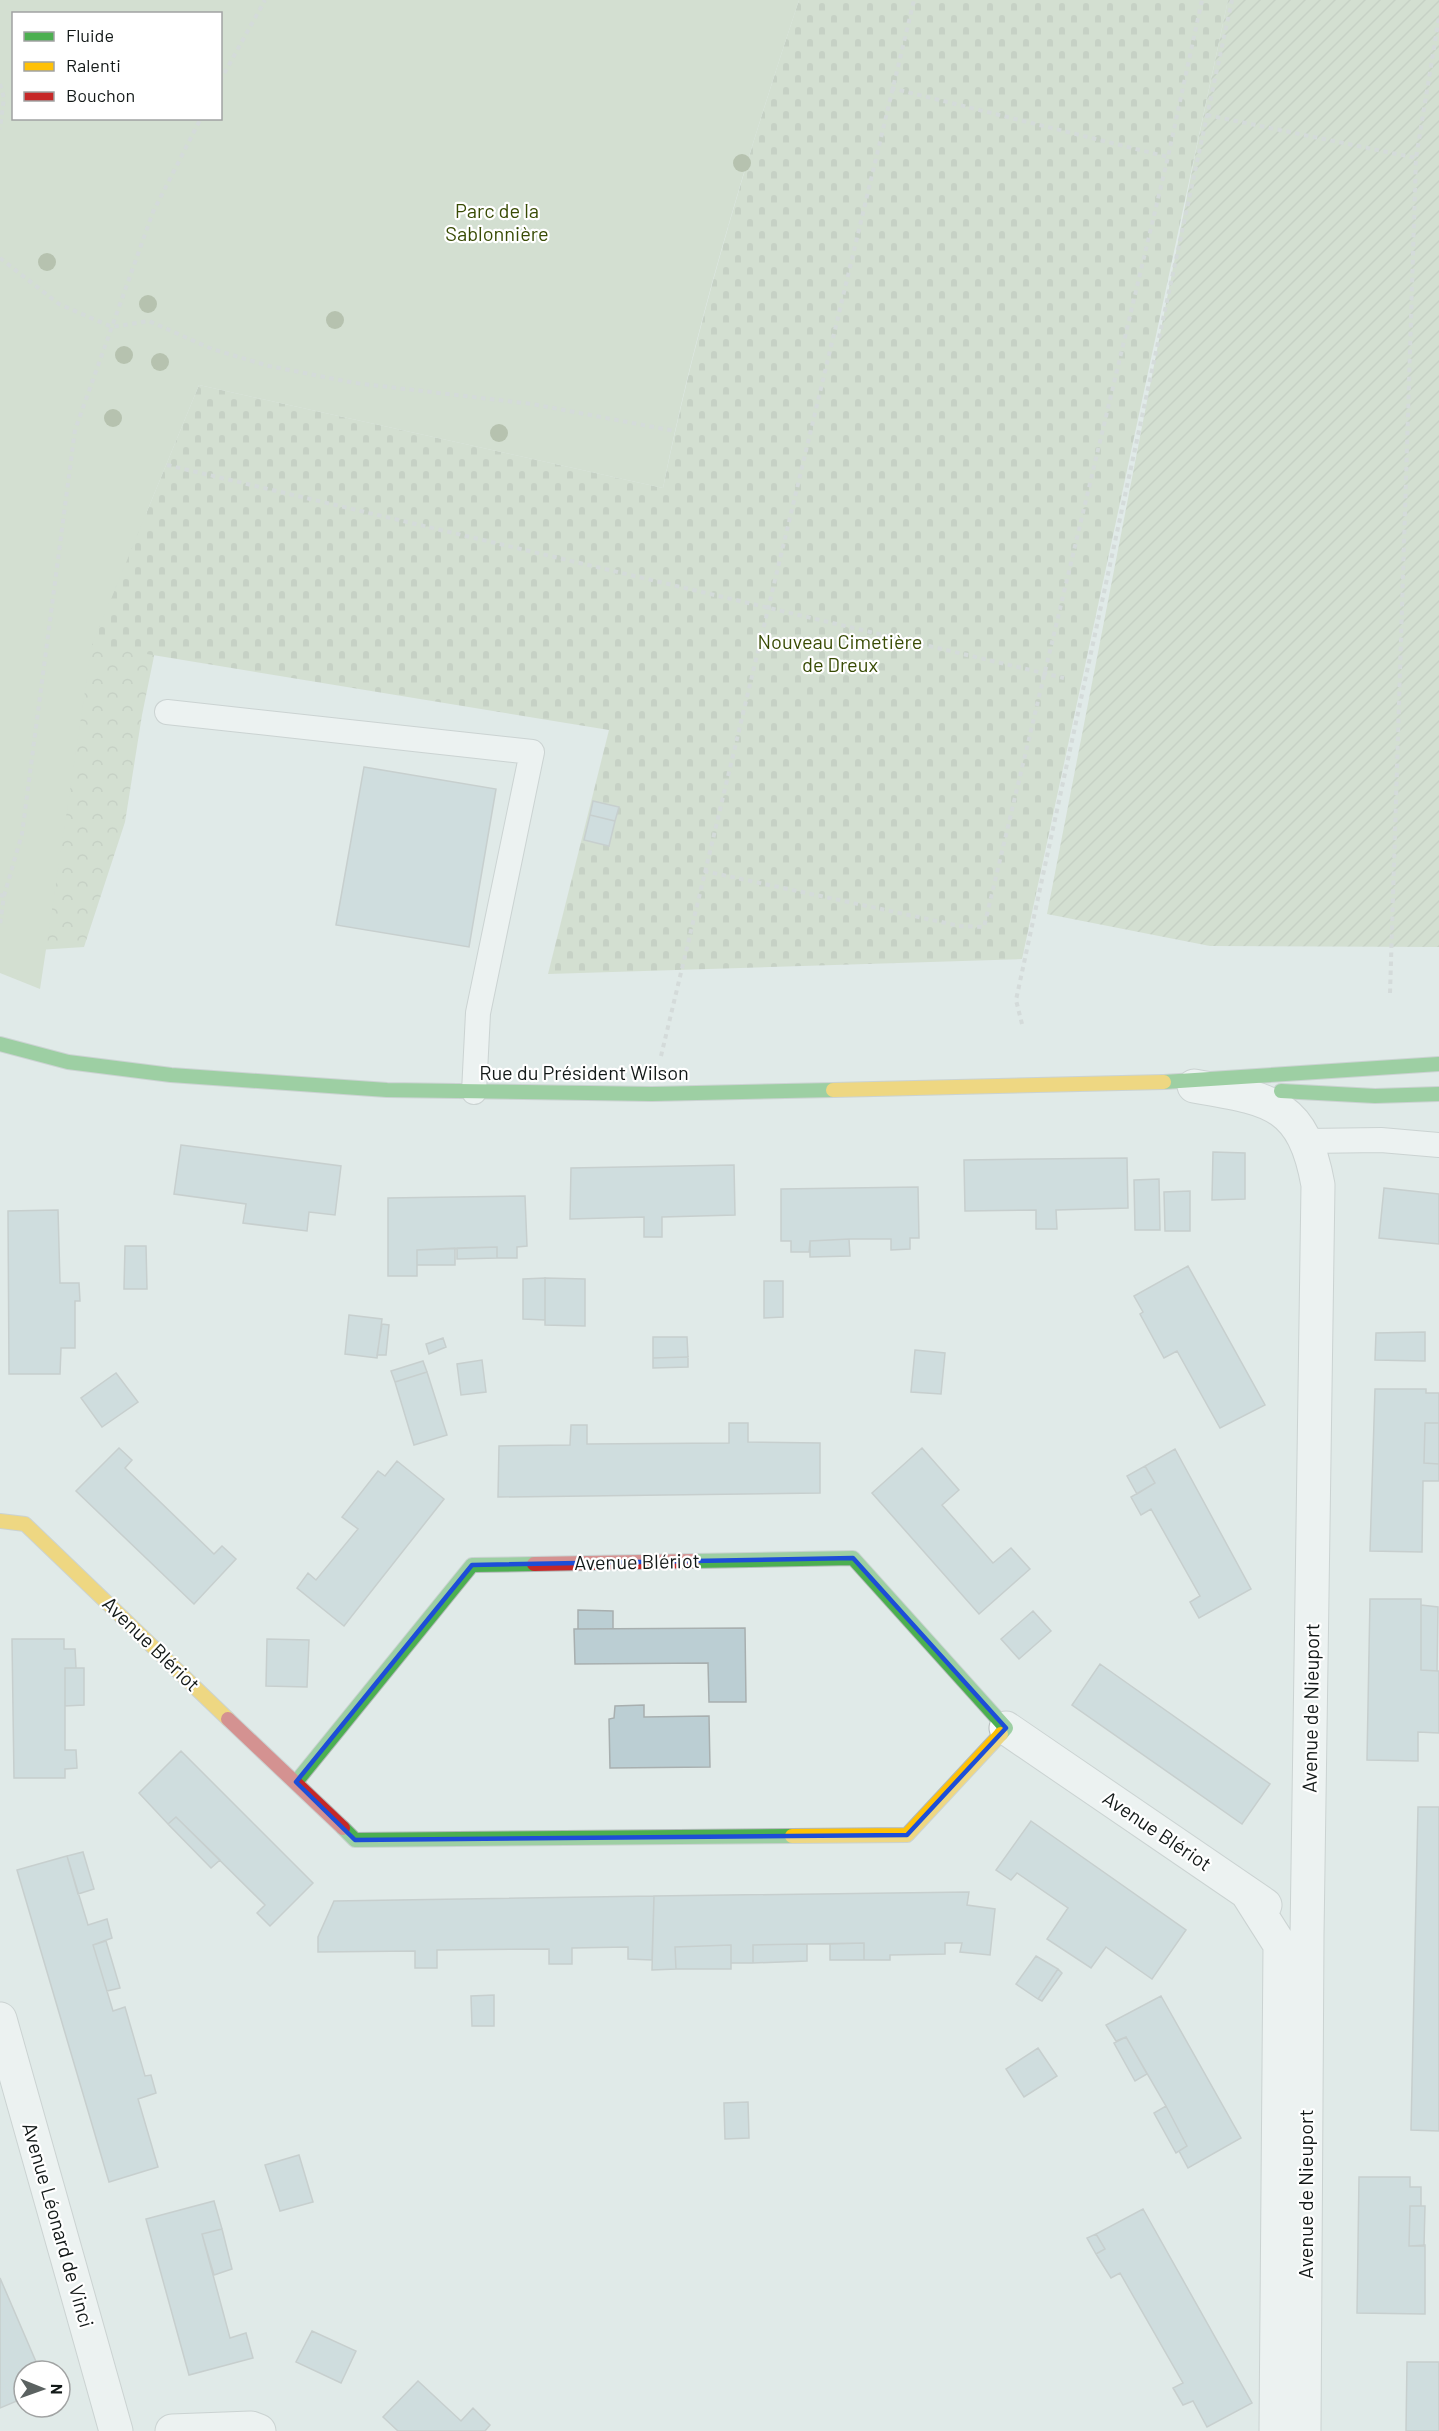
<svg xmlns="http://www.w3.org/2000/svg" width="1439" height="2431" viewBox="0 0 1439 2431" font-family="Barlow,sans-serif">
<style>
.forest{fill:url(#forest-crowns)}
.cemetery{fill:url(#cemetery-stones)}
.park{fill:#c3d2b6;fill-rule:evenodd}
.garden{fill:url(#garden-furrows)}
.building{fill:#bbced3;stroke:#a8afaf;stroke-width:1.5}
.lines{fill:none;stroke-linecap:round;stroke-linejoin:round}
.lane-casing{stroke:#b1b8b8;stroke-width:26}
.street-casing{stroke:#b1b8b8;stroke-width:35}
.fast-casing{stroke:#b1b8b8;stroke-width:16}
.slow-casing{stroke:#b1b8b8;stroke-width:16}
.jam-casing{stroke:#b1b8b8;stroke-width:16}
.path{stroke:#c6c9c9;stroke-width:4;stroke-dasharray:4.5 4.5;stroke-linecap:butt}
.lane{stroke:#fafcfc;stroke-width:24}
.street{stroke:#fafcfc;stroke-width:33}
.fast{stroke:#4caf50;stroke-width:14}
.slow{stroke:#ffc107;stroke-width:14}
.jam{stroke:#c62828;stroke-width:14}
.tree{fill:#84936b}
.marked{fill:none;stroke:#1d4ed8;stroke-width:4.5;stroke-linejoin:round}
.labels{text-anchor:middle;stroke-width:4.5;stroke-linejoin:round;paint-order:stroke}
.park-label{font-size:20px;fill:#384b04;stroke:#fff}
.street-label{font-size:20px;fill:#131918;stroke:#fff}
</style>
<defs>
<pattern id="forest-crowns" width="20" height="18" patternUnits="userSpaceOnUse" patternTransform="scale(1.5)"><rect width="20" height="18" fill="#c3d2b6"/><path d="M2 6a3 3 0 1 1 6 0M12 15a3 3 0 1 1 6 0" fill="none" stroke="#a7b49c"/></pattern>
<pattern id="cemetery-stones" width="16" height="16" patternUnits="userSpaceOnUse" patternTransform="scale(1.5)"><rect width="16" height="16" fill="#c3d2b6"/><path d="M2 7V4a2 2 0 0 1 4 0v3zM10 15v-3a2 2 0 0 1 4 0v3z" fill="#a7b49c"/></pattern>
<pattern id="garden-furrows" width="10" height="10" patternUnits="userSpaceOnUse" patternTransform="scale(1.5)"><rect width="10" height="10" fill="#c3d2b6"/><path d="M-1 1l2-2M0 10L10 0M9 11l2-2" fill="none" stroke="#a7b49c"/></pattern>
</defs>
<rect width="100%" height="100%" fill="#e0eae8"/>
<path class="forest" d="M101 478 150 516 163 612 142 715 125 822 84 947 22 951 0 728Z"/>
<path class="cemetery" d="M799 0H1228L1022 959 548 974 609 730 92 645 199 385 663 488C697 323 746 160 799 0Z"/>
<path class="park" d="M0 0H799C746 160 696 323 663 488L199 385 92 645 40 989 0 973ZM14 14H220V118H14Z"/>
<path class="garden" d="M1228 0H1439V947L1210 946 1047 914 1195 155Z"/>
<path class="building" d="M364 767 496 789 469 947 336 925Z
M593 801 619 807 615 821 590 815Z
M590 815 615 821 609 846 584 840Z
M181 1145 341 1166 335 1215 309 1212 307 1231 243 1223 246 1204 174 1194Z
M1213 1152 1245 1153V1199L1212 1200Z
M1127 1158 1128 1208 1056 1210 1057 1229H1036V1210L965 1211 964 1160Z
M734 1165 735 1215 662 1217V1237H644V1217L570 1219 571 1168Z
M1159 1179 1160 1230H1135L1134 1180Z
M918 1187 919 1238H910V1249L891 1250V1239H849L810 1241 809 1252H791V1241H781V1189Z
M1384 1188 1439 1194V1244L1379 1238Z
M1190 1191V1231H1165L1164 1192Z
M525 1196 527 1246 517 1247V1258H497V1247L417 1250V1276H388V1198Z
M58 1210 60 1283H79L80 1301H75V1348H61L60 1374H9L8 1211Z
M849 1239 850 1256 810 1257V1241Z
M125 1246H146L147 1289H124Z
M497 1247V1258L457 1259V1248Z
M455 1248V1265H417V1250Z
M1188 1266 1265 1405 1220 1428 1177 1351 1164 1358 1140 1314 1143 1312 1134 1296Z
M545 1278V1320L523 1319V1279Z
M545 1278 585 1279V1326L545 1325Z
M764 1281H783V1317L764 1318Z
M349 1315 382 1319 377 1358 345 1354Z
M382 1324 389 1325 386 1355H377Z
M1425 1332V1361L1375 1360 1376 1333Z
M653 1337H687L688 1357 653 1358Z
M443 1338 446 1347 429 1354 426 1344Z
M915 1350 945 1353 941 1394 911 1392Z
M688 1357V1367L653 1368V1358Z
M482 1360 486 1392 461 1395 457 1364Z
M423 1361 427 1372 395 1382 391 1371Z
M427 1372 447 1435 414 1445 395 1382Z
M116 1373 138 1402 102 1427 81 1398Z
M1375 1389H1426V1393H1439V1423H1425L1424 1463 1439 1464V1481H1423L1422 1552 1370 1551Z
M729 1423H748V1442L820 1443V1493L498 1497 499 1446 570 1445 571 1425H587V1444L729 1443Z
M1425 1423H1439V1464L1424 1463Z
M119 1448 132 1460 125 1468 214 1554 222 1546 236 1559 194 1604 76 1491Z
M922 1448 959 1490 942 1505 993 1563 1011 1548 1030 1569 979 1614 872 1493Z
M1175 1449 1251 1589 1199 1618 1190 1602 1200 1596 1151 1509 1141 1515 1131 1497 1155 1483 1145 1466Z
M397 1461 444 1499 344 1626 297 1588 308 1573 316 1580 358 1529 342 1517 378 1471 385 1476Z
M1145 1466 1155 1483 1137 1494 1127 1476Z
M1370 1599H1421V1670L1439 1671V1733L1418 1732V1761L1367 1760Z
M1421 1605 1438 1607 1437 1671 1421 1670Z
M578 1610 613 1611V1629H578Z
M1033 1611 1051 1631 1019 1659 1001 1639Z
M745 1628 746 1702H709L708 1663 575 1664 574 1629Z
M12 1639H64V1649H75L76 1668H65V1750H76L77 1768 65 1769V1778H14Z
M267 1639 309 1640 307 1687 266 1686Z
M1100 1664 1270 1784 1242 1824 1072 1705Z
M65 1668H84V1705L65 1706Z
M644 1705V1717L709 1716 710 1767 610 1768 609 1719 614 1718 615 1706Z
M181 1751 313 1883 270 1926 257 1913 265 1905 176 1817 168 1824 139 1793Z
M1418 1807H1439V2131L1411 2130Z
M176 1817 220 1860 211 1868 168 1824Z
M1031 1821 1186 1930 1152 1979 1106 1947 1091 1968 1047 1939 1068 1908 1017 1873 1011 1880 996 1870Z
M83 1852 94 1889 78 1894 67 1856Z
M67 1856 88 1925 107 1919 112 1938 93 1945 113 2011 125 2007 145 2076 151 2075 156 2093 138 2099 158 2167 109 2182 17 1870Z
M969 1892 967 1905 995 1909 990 1955 960 1952 962 1943H945V1954L890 1955V1960H864V1943L753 1945V1963H731V1945L675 1947 676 1969 652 1970 654 1896Z
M654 1896 652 1960 628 1959V1947L572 1948V1964H549V1949L437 1950V1968H415V1951L318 1952V1937L334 1901Z
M106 1941 120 1988 107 1991 93 1945Z
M864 1943V1960H830V1944Z
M807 1944V1961L753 1963V1945Z
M731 1945V1969H676L675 1947Z
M1036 1956 1058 1969 1038 1999 1016 1984Z
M1058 1969 1062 1973 1042 2001 1038 1999Z
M494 1995V2026H472L471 1996Z
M1161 1996 1241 2138 1188 2168 1179 2151 1187 2146 1166 2106 1126 2037 1116 2041 1106 2025Z
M1126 2037 1147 2074 1135 2081 1114 2043Z
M1038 2048 1057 2076 1024 2097 1006 2069Z
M748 2102 749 2138 725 2139 724 2103Z
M1166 2106 1187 2146 1176 2153 1154 2113Z
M299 2155 313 2202 280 2211 265 2165Z
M1359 2177H1410V2187H1421V2206H1410L1409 2246 1425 2245V2314L1357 2313Z
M214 2201 222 2229 202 2234 230 2338 246 2333 253 2358 189 2375 146 2219Z
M1410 2206H1425L1424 2246H1409Z
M1143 2209 1252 2403 1207 2427 1193 2401 1183 2405 1173 2388 1183 2383 1120 2273 1111 2278 1096 2254 1105 2249 1096 2234Z
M222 2229 232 2269 214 2275 202 2234Z
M1096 2234 1105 2249 1096 2254 1087 2238Z
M0 2278 40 2371H24V2398L0 2408Z
M312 2331 356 2351 341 2383 296 2362Z
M1407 2362H1439V2431H1406Z
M418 2381 461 2421 473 2408 490 2425 485 2431H398L383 2417Z"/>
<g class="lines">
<defs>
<path id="lane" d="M167 712 532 752 478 1013 474 1092
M1307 1141 1381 1140 1439 1145"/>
<path id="street" d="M1194 1086C1269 1099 1303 1101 1318 1185L1307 1936 1304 2431
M1006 1728 1265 1905
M1247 1893 1280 1945 1276 2431
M0 2019 116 2431
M172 2431 251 2428 259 2431"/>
<path id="fast" d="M0 1044 68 1062 171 1075 387 1090 652 1094 833 1090
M1164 1082 1439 1064
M1281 1091 1375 1096 1439 1094
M693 1561 853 1558 1006 1728 1001 1734
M296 1782 472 1565 534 1564
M343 1828 355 1840 792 1836"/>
<path id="slow" d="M833 1090 1164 1082
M0 1521 25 1524 228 1719
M792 1836 907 1835 1001 1734"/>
<path id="jam" d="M534 1564 693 1561
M228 1719 343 1828"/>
</defs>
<use href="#lane" class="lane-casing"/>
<use href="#street" class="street-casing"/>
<use href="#fast" class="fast-casing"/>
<use href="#slow" class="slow-casing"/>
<use href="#jam" class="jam-casing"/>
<path class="path" d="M220 81 265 0
M0 84 4 98 0 129
M891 88 1168 157
M1207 115 1416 158
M0 258 59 304 112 327 149 321 212 349 269 366 355 383 532 404 675 431
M167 465 1064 678
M704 871 960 926 984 927 1168 157 1202 0
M0 895 4 896 0 925
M4 896 22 834 75 430 153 212 201 118
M1390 993 1416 158 1439 17
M1022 1024 1016 1000 1232 0
M661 1056 914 0"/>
<use href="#lane" class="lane"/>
<use href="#street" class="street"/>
<use href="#fast" class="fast"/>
<use href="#slow" class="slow"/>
<use href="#jam" class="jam"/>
</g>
<g class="tree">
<circle cx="742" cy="163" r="9"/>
<circle cx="47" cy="262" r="9"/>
<circle cx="148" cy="304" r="9"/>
<circle cx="335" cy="320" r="9"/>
<circle cx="124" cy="355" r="9"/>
<circle cx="160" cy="362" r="9"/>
<circle cx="113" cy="418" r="9"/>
<circle cx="499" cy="433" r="9"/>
</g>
<path d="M0 0H1439V2431H0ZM853 1558 1006 1728 907 1835 355 1840 296 1782 472 1565Z" fill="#e0eae8" fill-opacity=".55" fill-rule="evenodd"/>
<path class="marked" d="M853 1558 1006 1728 907 1835 355 1840 296 1782 472 1565Z"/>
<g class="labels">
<g class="park-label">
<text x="497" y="218">Parc de la<tspan x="497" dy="23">Sablonnière</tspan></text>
<text x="840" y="649">Nouveau Cimetière<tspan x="840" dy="23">de Dreux</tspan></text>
</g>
<g class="street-label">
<text x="584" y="1080">Rue du Président Wilson</text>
<text transform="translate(637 1562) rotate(-1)" y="7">Avenue Blériot</text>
<text transform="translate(151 1644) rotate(44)" y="7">Avenue Blériot</text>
<text transform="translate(1311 1708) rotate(-89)" y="7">Avenue de Nieuport</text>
<text transform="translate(1157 1831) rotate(34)" y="7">Avenue Blériot</text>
<text transform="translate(1306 2194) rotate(-90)" y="7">Avenue de Nieuport</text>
<text transform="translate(58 2225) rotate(74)" y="7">Avenue Léonard de Vinci</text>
</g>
</g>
<rect x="12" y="12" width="210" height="108" fill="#ffffff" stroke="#a1a3a3" stroke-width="1.5"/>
<rect x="24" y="32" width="30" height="9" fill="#4caf50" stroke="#a1a3a3" stroke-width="1.5"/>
<text x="66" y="42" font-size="18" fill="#131918">Fluide</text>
<rect x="24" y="62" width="30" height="9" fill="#ffc107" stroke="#a1a3a3" stroke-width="1.5"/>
<text x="66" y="72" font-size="18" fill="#131918">Ralenti</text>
<rect x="24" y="92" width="30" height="9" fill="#c62828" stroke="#a1a3a3" stroke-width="1.5"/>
<text x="66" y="102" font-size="18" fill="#131918">Bouchon</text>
<g transform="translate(42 2389) rotate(91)"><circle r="28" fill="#ffffff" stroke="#a1a3a3" stroke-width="1.5"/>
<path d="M0-4.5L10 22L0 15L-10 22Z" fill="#5b6261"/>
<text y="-9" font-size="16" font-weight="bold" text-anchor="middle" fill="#131918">N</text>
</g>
</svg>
